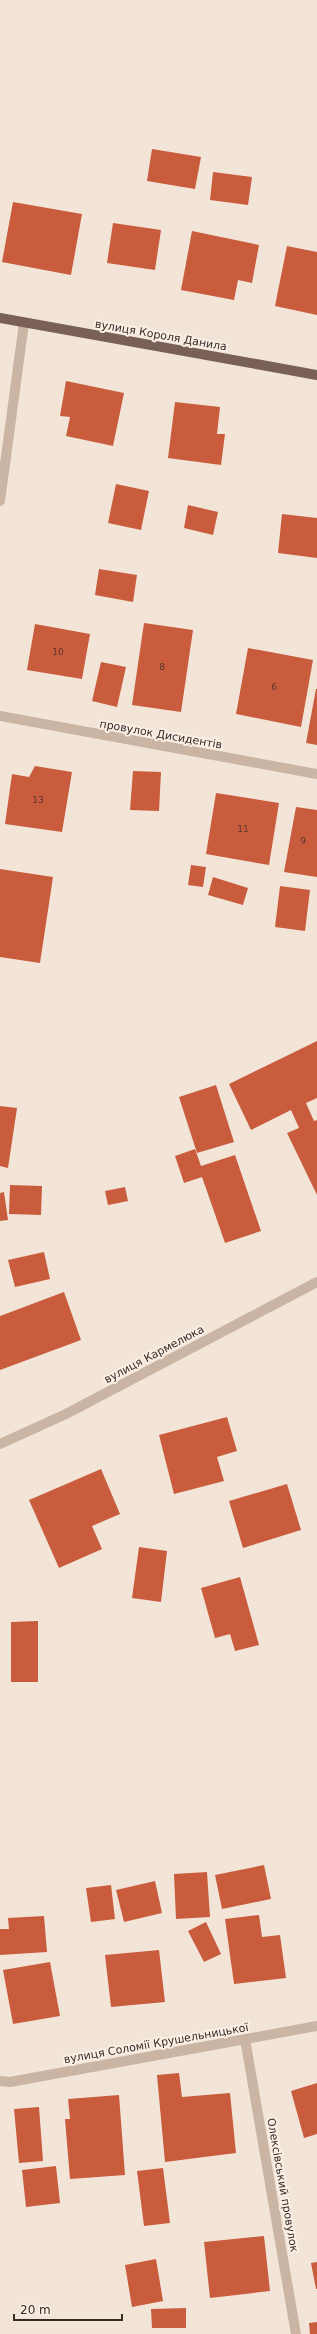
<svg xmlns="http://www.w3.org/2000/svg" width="317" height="2334" viewBox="0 0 317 2334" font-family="'DejaVu Sans',sans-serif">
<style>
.building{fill:#ca5c3e}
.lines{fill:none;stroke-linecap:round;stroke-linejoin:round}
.minor{stroke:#cab4a4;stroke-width:10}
.major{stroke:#786056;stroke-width:10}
.labels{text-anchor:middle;stroke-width:4;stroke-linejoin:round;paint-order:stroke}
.number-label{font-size:9px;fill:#5a362c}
.street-label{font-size:11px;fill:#352a26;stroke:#faefe4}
</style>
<rect width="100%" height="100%" fill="#f2e5d8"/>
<path class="building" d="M152 149 201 157 195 189 147 181Z
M213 172 252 177 248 205 210 200Z
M13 202 82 214 71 275 2 262Z
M113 223 161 230 155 270 107 263Z
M192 231 259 245 252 283 238 280 234 300 181 290Z
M287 246 317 252V315L275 306Z
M66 381 124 393 113 446 66 436 70 417 60 416Z
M175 402 220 407 217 434H225L221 465 168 458Z
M116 484 149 491 141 530 108 523Z
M188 505 218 512 213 535 184 528Z
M282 514 317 518V558L278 553Z
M99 569 137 575 133 602 95 595Z
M144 623 193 630 181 712 132 705Z
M35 624 90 634 82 679 27 670Z
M248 648 313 660 301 727 236 714Z
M101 662 126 667 117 707 92 701Z
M316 689H317V745L306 743Z
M35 766 72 772 62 832 5 824 12 774 29 777Z
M133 771 161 772 159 811 130 810Z
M216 793 279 803 269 865 206 854Z
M296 807 317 810V877L284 872Z
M191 865 206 867 203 887 188 885Z
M0 869 53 877 40 963 0 957Z
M213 877 248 888 243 905 208 895Z
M280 886 310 890 305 931 275 927Z
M317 1041V1098L306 1103 314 1121 317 1120V1195L287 1133 299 1128 291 1110 251 1130 229 1084Z
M216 1085 234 1142 197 1153 179 1097Z
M0 1106 17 1108 8 1168 0 1166Z
M195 1149 201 1166 235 1155 261 1231 225 1243 202 1177 184 1183 175 1156Z
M10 1185 42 1186 41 1215 9 1214Z
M125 1187 128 1201 108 1205 105 1191Z
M4 1192 8 1220 0 1221V1193Z
M44 1252 50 1279 15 1287 8 1260Z
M64 1292 81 1340 0 1370V1316Z
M227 1417 237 1451 217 1457 224 1481 174 1494 159 1435Z
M101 1469 120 1514 92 1526 102 1549 59 1568 29 1500Z
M287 1484 301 1530 243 1548 229 1501Z
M139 1547 167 1551 161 1602 132 1598Z
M240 1577 259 1645 235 1651 230 1634 215 1638 201 1588Z
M38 1621V1682H11V1622Z
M264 1865 271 1899 222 1909 215 1875Z
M207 1872 210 1917 176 1919 174 1874Z
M155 1881 162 1913 124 1922 116 1890Z
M111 1885 115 1919 91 1922 86 1888Z
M259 1915 262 1937 280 1935 286 1978 234 1984 225 1919Z
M44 1916 47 1952 0 1955V1929H9L8 1918Z
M206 1922 221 1954 204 1962 188 1931Z
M159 1950 165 2002 111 2007 105 1955Z
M50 1962 60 2016 13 2024 3 1970Z
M179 2073 182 2097 230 2093 236 2153 165 2162 157 2075Z
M317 2083V2134L304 2138 291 2091Z
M119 2095 125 2175 70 2179 65 2119H70L68 2099Z
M39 2107 43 2161 19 2163 14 2109Z
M56 2166 60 2203 26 2207 22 2170Z
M163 2168 170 2223 144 2226 137 2171Z
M264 2236 270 2291 210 2298 204 2242Z
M156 2259 163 2301 132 2307 125 2265Z
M317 2262V2289H316L311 2263Z
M186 2308V2328H152L151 2309Z
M317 2322V2334H310L309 2323Z"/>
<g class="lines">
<path class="minor" d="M0 501 24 323
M0 716 317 774
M0 1444 66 1414 317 1282
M245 2039 296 2334
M0 2081 10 2082 317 2026"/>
<path class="major" d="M0 318 317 375"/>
</g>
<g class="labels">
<g class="number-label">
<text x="58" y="655">10</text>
<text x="162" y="670">8</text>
<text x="274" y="690">6</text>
<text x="38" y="803">13</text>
<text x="243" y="832">11</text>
<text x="303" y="844">9</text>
</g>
<g class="street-label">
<text transform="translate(161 335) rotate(10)" y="4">вулиця Короля Данила</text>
<text transform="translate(161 734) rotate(10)" y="4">провулок Дисидентів</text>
<text transform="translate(154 1354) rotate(-28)" y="4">вулиця Кармелюка</text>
<text transform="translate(156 2043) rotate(-10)" y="4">вулиця Соломії Крушельницької</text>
<text transform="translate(283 2185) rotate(80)" y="4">Олексівський провулок</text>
</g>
</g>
<path d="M14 2314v6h108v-6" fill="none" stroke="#352a26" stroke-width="2"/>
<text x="20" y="2314" font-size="12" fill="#352a26" stroke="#faefe4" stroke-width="3" paint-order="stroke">20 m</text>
</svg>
